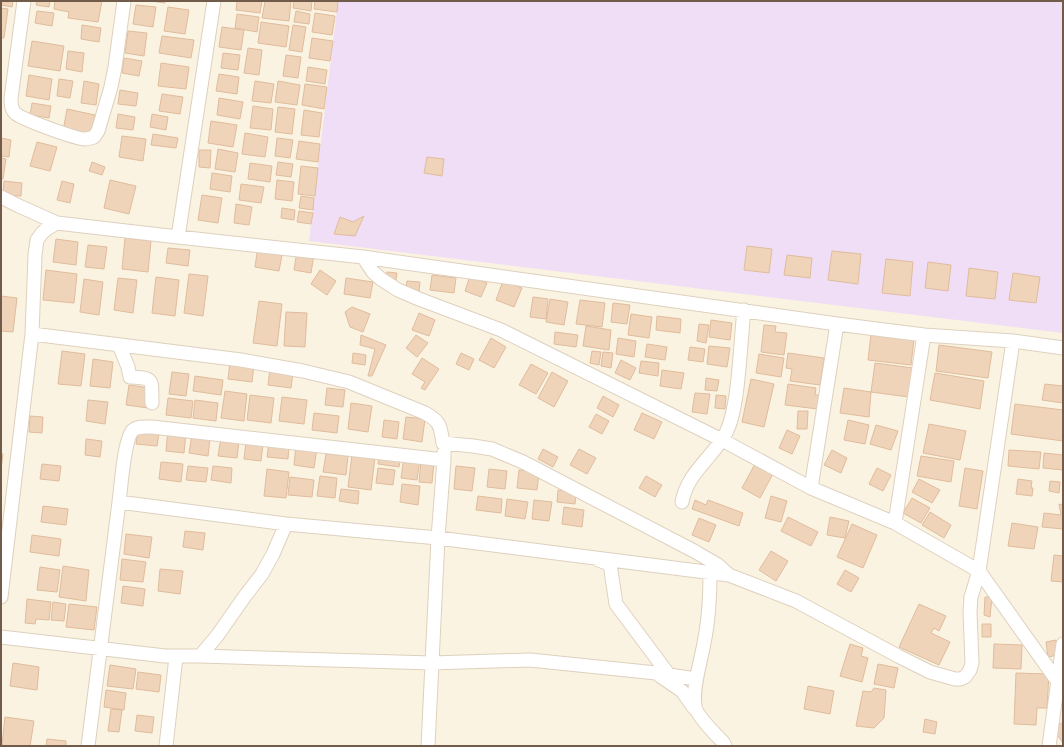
<svg xmlns="http://www.w3.org/2000/svg" width="1064" height="747" viewBox="0 0 1064 747" font-family="Montserrat,sans-serif">
<style>
.education{fill:#f0def7}
.building{fill:#efd4ba;stroke:#e0bc9c}
.lines{fill:none;stroke-linecap:round;stroke-linejoin:round}
.minor-casing{stroke:#ded0be;stroke-width:15}
.minor{stroke:#fff;stroke-width:13}
</style>
<rect width="100%" height="100%" fill="#fbf3e1"/>
<path class="education" d="M338 1H1063V333L309 241Z"/>
<path class="building" d="M1 1H13L12 7 1 5Z
M37 1H50L49 7 36 5Z
M55 1H102L98 22 68 18 69 12 54 9Z
M150 1H165V3Z
M237 1H262L260 13 236 10Z
M265 1H291L289 21 262 18Z
M294 1H312L311 11 293 8Z
M315 1H338L337 12 314 9Z
M136 5 156 7 153 27 133 24Z
M168 7 189 10 185 34 164 31Z
M1 8 8 9 4 38H1Z
M37 11 54 13 52 26 35 23Z
M296 11 310 14 309 24 294 22Z
M315 13 335 16 332 35 312 32Z
M237 14 259 17 257 32 235 28Z
M261 22 289 26 286 47 258 43Z
M82 25 101 28 99 42 81 39Z
M293 25 306 27 302 52 289 50Z
M222 27 244 30 241 50 219 47Z
M128 31 147 33 144 56 125 53Z
M162 36 194 40 191 58 159 53Z
M312 38 333 41 330 61 309 58Z
M32 41 64 46 60 71 28 66Z
M248 48 262 50 259 75 244 73Z
M68 51 84 53 82 72 66 69Z
M223 53 240 55 238 70 221 68Z
M286 55 301 57 298 78 283 76Z
M124 58 142 61 139 76 122 73Z
M161 63 189 67 186 89 158 86Z
M308 67 327 70 325 84 306 81Z
M219 74 239 77 237 94 216 91Z
M29 75 52 79 49 100 26 96Z
M59 79 73 81 70 98 57 96Z
M84 81 99 84 96 105 81 103Z
M255 81 274 84 271 103 252 101Z
M278 81 300 85 297 105 275 102Z
M305 84 327 87 324 109 302 105Z
M120 90 138 93 136 106 118 104Z
M162 94 183 97 180 114 159 111Z
M219 98 243 102 240 119 217 115Z
M32 103 51 106 49 118 30 115Z
M253 106 273 109 271 130 250 128Z
M278 107 295 109 292 134 275 132Z
M67 109 95 115 90 137 63 131Z
M304 110 322 113 319 137 301 135Z
M118 114 135 117 133 130 116 128Z
M152 114 168 117 166 130 150 127Z
M211 121 237 125 233 147 208 143Z
M245 133 268 137 265 157 242 154Z
M153 134 178 138 176 148 151 145Z
M122 136 146 139 143 161 119 157Z
M1 138 11 140 9 157 1 156Z
M277 138 293 140 290 158 275 156Z
M299 141 320 144 318 162 296 159Z
M37 142 57 147 50 171 30 166Z
M218 149 238 153 235 172 215 169Z
M199 150H211L210 168 199 167Z
M427 157 444 159 442 176 424 173Z
M1 158 6 159 3 179H1Z
M92 162 105 167 102 175 89 171Z
M278 162 293 164 291 177 276 175Z
M250 163 272 166 270 182 248 179Z
M301 166 318 168 315 196 298 194Z
M212 173 232 176 230 192 210 189Z
M110 180 136 186 129 214 104 208Z
M277 180 294 182 292 201 275 199Z
M4 181 22 183 21 196 3 195Z
M62 181 74 184 70 203 57 200Z
M241 184 264 187 261 203 239 200Z
M202 195 222 198 218 223 198 220Z
M301 196 314 198 313 210 299 208Z
M236 204 252 207 249 225 234 223Z
M282 208 295 210 294 220 281 218Z
M299 211 313 213 311 224 297 222Z
M364 216 355 236 334 234 340 217 353 222Z
M125 238 151 241 148 272 122 269Z
M56 239 78 242 76 265 53 262Z
M88 245 107 247 104 269 85 267Z
M258 246 283 250 279 271 255 267Z
M747 246 772 249 769 273 744 270Z
M168 248 190 250 188 266 166 263Z
M297 251 314 254 311 273 294 270Z
M832 251 861 254 858 284 828 280Z
M787 255 812 258 810 278 784 275Z
M886 259 913 262 910 296 882 293Z
M928 262 951 265 948 291 925 288Z
M969 268 998 272 995 299 966 296Z
M46 270 77 274 74 303 43 300Z
M320 270 336 281 327 295 311 284Z
M387 272 397 273 396 280 386 279Z
M1013 273 1040 277 1036 303 1009 300Z
M189 274 208 276 203 316 184 313Z
M432 275 456 278 454 293 430 290Z
M470 276 487 283 481 297 465 291Z
M156 277 179 280 175 316 152 313Z
M118 278 137 280 133 313 114 310Z
M346 278 373 282 370 298 344 294Z
M84 279 103 282 99 315 80 312Z
M407 281 420 282 419 292 406 290Z
M503 281 522 288 514 307 496 300Z
M1 296 17 298 13 332 1 331Z
M533 297 548 299 546 319 530 317Z
M550 299 568 302 564 325 546 322Z
M580 300 605 303 602 327 576 324Z
M259 301 282 304 277 346 253 343Z
M613 303 630 305 627 324 611 322Z
M352 307 370 314 363 332 350 327 345 312Z
M286 312 307 313 305 347 284 346Z
M419 313 435 320 429 336 412 330Z
M631 314 652 317 649 338 628 335Z
M657 316 681 319 680 333 656 330Z
M711 320 732 323 730 340 709 337Z
M699 324 709 325 706 343 697 341Z
M764 325 776 326 775 332 787 333 784 355 761 352Z
M586 326 611 330 609 350 583 346Z
M555 332 578 335 576 347 554 344Z
M871 334 914 339 911 365 868 360Z
M361 335 386 345 372 376H368L375 349 360 345Z
M416 335 428 343 417 357 406 348Z
M491 338 506 347 494 368 479 360Z
M618 338 636 341 634 357 616 354Z
M647 344 667 347 665 360 645 357Z
M939 345 992 352 988 378 936 371Z
M709 346 730 348 727 367 707 364Z
M690 347 705 349 703 362 688 360Z
M62 351 85 354 81 386 58 384Z
M592 351 601 352 599 365 590 363Z
M603 352 613 353 611 368 601 366Z
M353 353 366 355 365 365 352 363Z
M461 353 474 359 469 370 456 364Z
M788 353 824 358 820 385 790 381 792 369 786 368Z
M759 354 784 358 781 377 756 373Z
M422 358 439 369 425 390 421 388 425 382 412 374Z
M93 359 113 362 110 388 90 386Z
M621 360 636 368 630 380 615 373Z
M641 361 659 363 658 376 639 373Z
M230 362 254 365 252 382 228 379Z
M875 363 913 368 909 397 871 392Z
M531 364 548 373 536 394 519 385Z
M270 369 293 372 291 388 268 385Z
M662 370 684 373 681 389 660 386Z
M172 372 189 374 186 396 169 394Z
M552 372 568 381 554 407 538 398Z
M935 373 984 381 980 409 930 400Z
M195 376 223 380 221 395 193 391Z
M706 378 719 380 717 391 705 390Z
M751 379 774 384 764 427 742 422Z
M788 384 816 388 815 395H819L818 409 785 405Z
M1045 384 1063 386V403L1042 400Z
M129 385 150 388 148 408 126 405Z
M327 388 345 390 343 407 325 405Z
M844 388 871 392 869 417 840 413Z
M225 391 247 394 244 421 221 418Z
M695 393 710 394 707 414 692 412Z
M250 395 274 398 271 423 247 420Z
M716 395 726 396 725 409 715 408Z
M603 396 619 405 613 417 597 408Z
M282 397 307 400 304 424 279 421Z
M168 398 193 401 191 418 166 415Z
M88 400 108 402 105 424 86 421Z
M195 400 218 403 216 421 193 418Z
M351 403 372 406 368 432 348 429Z
M1015 404 1063 410V441L1011 434Z
M798 411H808L807 429H797Z
M314 413 339 416 337 433 312 430Z
M642 413 662 422 654 439 634 430Z
M596 414 609 421 602 434 589 427Z
M30 416 43 417 42 433 29 432Z
M406 417 425 419 422 442 403 439Z
M384 420 399 422 397 439 382 437Z
M848 420 869 425 865 444 844 440Z
M929 424 966 431 960 460 923 453Z
M876 425 898 431 891 450 870 444Z
M138 430 159 433 157 446 136 444Z
M168 430 186 433 184 453 166 451Z
M787 430 800 436 792 454 779 448Z
M192 435 210 438 208 456 189 453Z
M221 438 239 440 237 458 218 456Z
M86 439 102 441 100 457 85 455Z
M246 442 263 444 261 461 244 459Z
M269 442 289 444 288 459 267 457Z
M296 445 317 448 314 468 294 465Z
M543 449 558 457 553 467 538 459Z
M579 449 596 458 587 474 570 465Z
M832 450 847 458 841 473 824 465Z
M1009 450 1041 452 1039 469 1008 466Z
M379 453 401 456 399 467 378 464Z
M1044 453 1063 455V470L1043 468Z
M1 454H3L1 470Z
M326 454 348 456 346 475 323 472Z
M352 454 375 457 371 490 348 487Z
M921 456 954 461 951 482 917 476Z
M404 457 420 459 417 480 401 478Z
M421 461 434 462 432 483 419 482Z
M161 462 183 464 181 482 159 479Z
M756 462 774 472 760 498 742 488Z
M42 464 61 466 59 481 40 479Z
M188 466 208 468 206 482 186 480Z
M213 466 232 468 231 483 211 480Z
M456 466 475 468 472 491 454 489Z
M378 468 395 470 393 485 376 483Z
M877 468 891 475 883 491 869 484Z
M965 468 983 471 977 509 959 506Z
M267 469 289 472 286 498 264 496Z
M489 469 507 471 505 489 487 487Z
M519 470 539 472 537 490 517 488Z
M320 476 337 478 335 498 317 496Z
M646 476 662 485 655 497 639 488Z
M290 477 314 480 312 497 288 495Z
M919 479 940 490 932 503 912 492Z
M1018 479 1032 481 1031 488H1033L1032 496 1016 494Z
M1050 481 1060 482 1059 493 1049 491Z
M402 484 420 486 418 505 400 502Z
M341 489 359 491 358 504 339 501Z
M558 490 576 492 575 504 557 502Z
M478 496 502 499 501 513 476 510Z
M771 496 787 501 781 522 765 518Z
M912 498 930 508 921 523 903 513Z
M507 499 528 502 525 519 505 516Z
M534 500 552 502 549 521 532 519Z
M695 500 706 505 708 500 743 513 739 526 692 509Z
M1059 504 1063 505V529L1042 527 1044 513 1061 515Z
M43 506 68 509 66 525 41 522Z
M564 507 584 510 582 527 562 524Z
M930 512 951 525 944 538 922 525Z
M788 517 818 532 811 546 781 531Z
M830 517 849 521 845 538 827 535Z
M699 518 716 525 709 542 692 535Z
M1012 523 1038 527 1034 549 1008 546Z
M852 524 877 535 863 568 837 557Z
M185 531 205 533 203 550 183 547Z
M126 534 152 537 149 558 124 554Z
M32 535 61 539 59 556 30 552Z
M771 551 788 561 776 581 759 570Z
M1054 555 1063 556V582L1051 581Z
M122 559 146 562 143 582 120 580Z
M63 566 89 570 86 601 59 597Z
M40 567 60 570 57 592 37 590Z
M160 569 183 571 180 594 158 591Z
M845 570 859 578 851 592 837 584Z
M123 586 145 589 143 606 121 603Z
M985 597H992L990 617 984 615Z
M27 599 51 602 49 620 36 619 35 624 25 623Z
M53 602 66 604 64 621 51 620Z
M69 604 97 607 94 630 66 627Z
M919 604 946 616 939 631 934 628 931 633 950 642 939 665 899 647Z
M982 624H991V637H982Z
M1056 640 1058 655 1048 657 1046 642Z
M850 644 863 648 861 656 868 658 862 682 840 676Z
M994 644 1022 645 1021 669 993 668Z
M13 663 39 667 37 690 10 686Z
M878 664 898 668 894 688 874 684Z
M110 665 136 669 133 689 107 686Z
M138 672 161 675 159 692 136 689Z
M1016 673 1049 674 1047 708H1037L1036 725 1014 724Z
M808 686 834 691 830 714 804 709Z
M874 688 886 690 884 718 874 728 856 726 863 691 871 692Z
M106 690 126 693 124 710 104 707Z
M111 709 122 710 119 732 108 731Z
M137 715 154 717 152 733 135 731Z
M5 717 34 721 30 746H11L2 745Z
M925 719 937 722 935 734 923 732Z
M1063 722V743L1053 729Z
M47 739 66 741V746H46Z"/>
<g class="lines">
<defs>
<path id="minor" d="M24 1 11 98C11 103 11 109 15 113 21 119 76 139 85 139 88 139 91 138 94 137L98 131 111 87 115 67 124 1
M1 197 19 206 57 223 178 237 363 257 837 324 924 335 1013 341 1063 348
M178 237 214 1
M363 257 373 272 381 279 398 290 419 299 501 330 722 440 811 488 895 523 979 571 1058 682
M32 334 241 360 303 371 349 382 425 413C441 422 440 426 443 443L473 446 492 449 523 462 694 551 718 565 729 575
M119 345 128 367 130 377C156 378 151 380 152 403
M811 488 837 324
M119 502 286 524 438 538 729 575 796 601 898 656 930 672 955 679H960L965 677 970 670 972 663 970 612 971 597 979 571 1013 341
M682 502C687 473 713 457 726 433 732 421 734 408 736 395 740 367 741 338 744 310
M895 523 924 335
M598 560 610 564 616 604 669 675
M710 572C710 596 709 619 704 643 701 661 692 688 695 706 696 715 716 735 723 742L725 746
M1 597 32 334 35 255 37 240 42 233 48 228 57 223
M1 637 165 656H200L432 663 530 660 656 673 696 679
M200 656 217 636 245 596 262 574 273 554 286 524
M660 676 682 691 694 708
M88 746 119 502C121 488 124 439 133 430 138 426 145 427 152 427L444 460
M166 746 176 657
M428 746 438 538 444 460V452
M1049 746 1063 644"/>
</defs>
<use href="#minor" class="minor-casing"/>
<use href="#minor" class="minor"/>
</g>
<rect width="1064" height="747" fill="none" stroke="#715b4a" stroke-width="4"/>
</svg>
